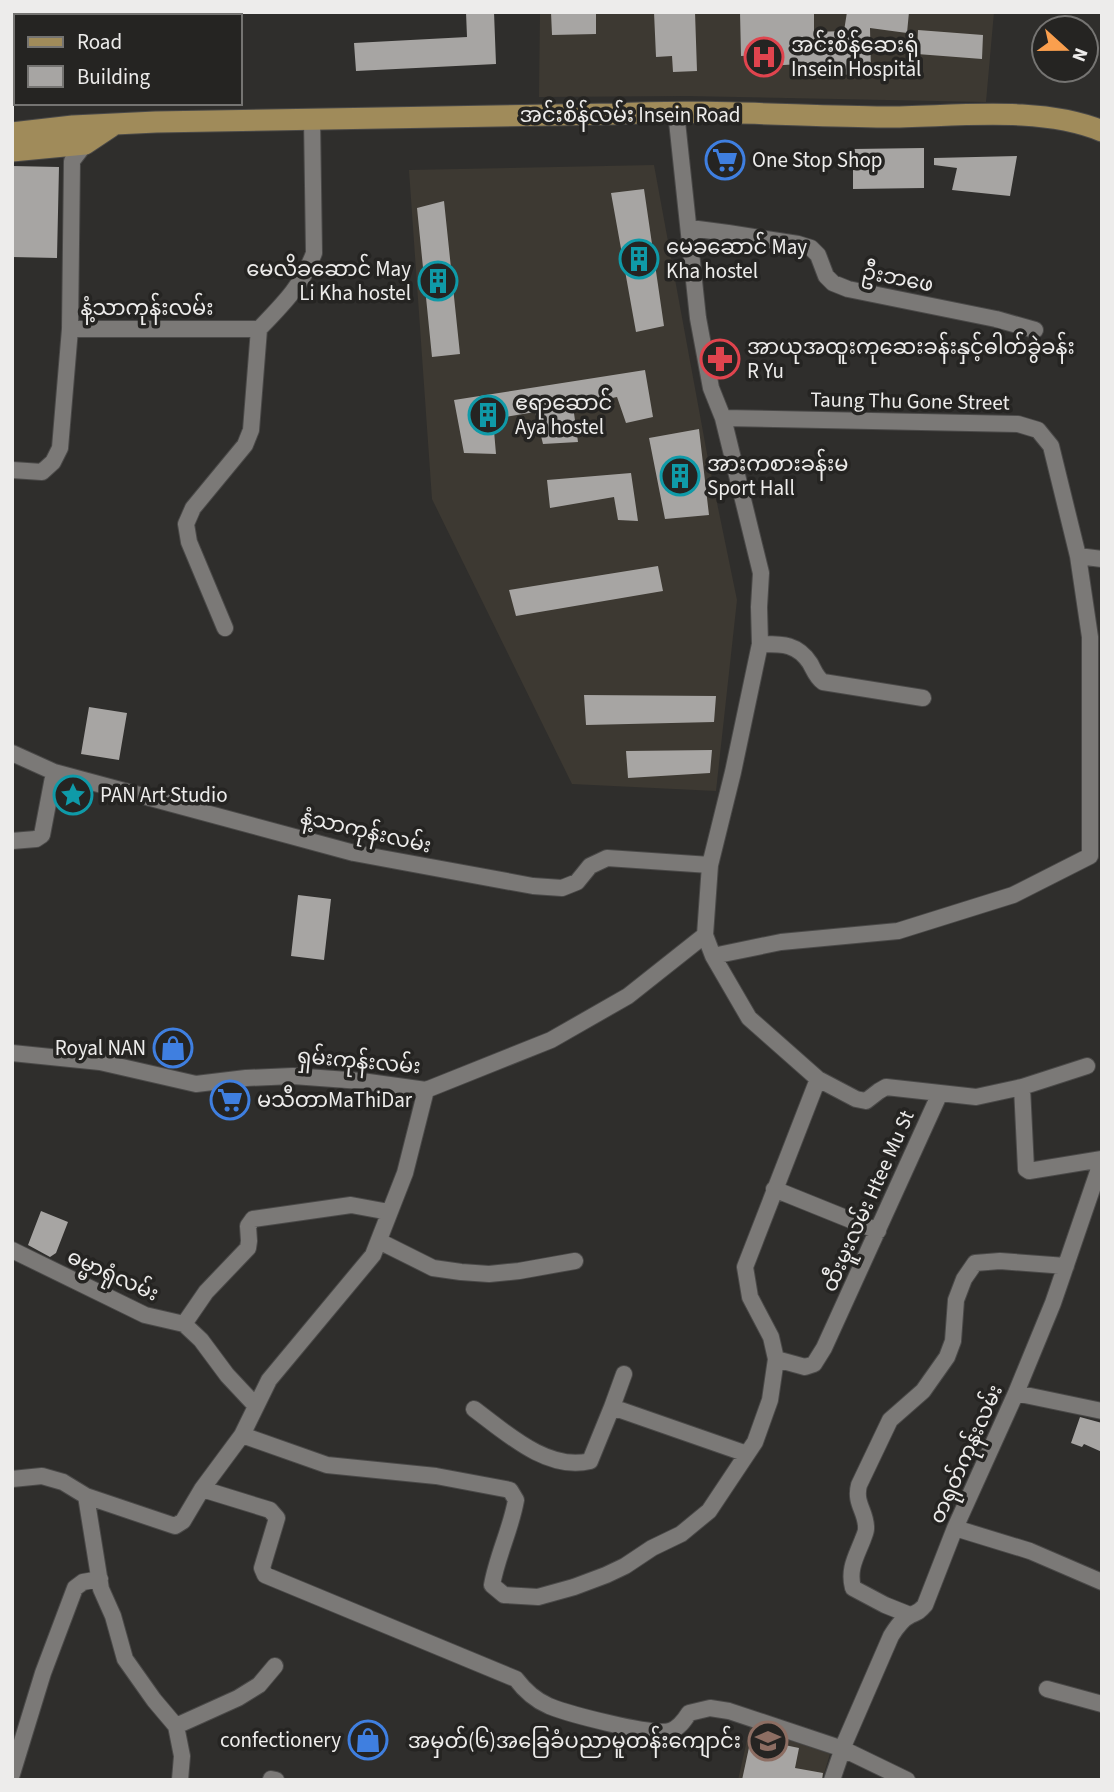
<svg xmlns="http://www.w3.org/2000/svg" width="1114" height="1792" viewBox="0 0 1114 1792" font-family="'Source Sans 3','Noto Sans Myanmar',sans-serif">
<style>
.built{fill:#3d3932}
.building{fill:#a7a5a3}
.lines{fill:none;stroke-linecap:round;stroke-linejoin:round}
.minor-casing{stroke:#4a4948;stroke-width:18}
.major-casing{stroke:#4a4948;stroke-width:23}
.minor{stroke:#7b7977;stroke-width:16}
.major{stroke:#a08b5a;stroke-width:21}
.labels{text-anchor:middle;stroke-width:7;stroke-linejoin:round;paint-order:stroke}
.poi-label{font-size:21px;fill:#edeceb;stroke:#252422;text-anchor:start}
.street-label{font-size:21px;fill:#edeceb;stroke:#252422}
</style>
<rect width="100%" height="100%" fill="#2f2e2c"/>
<path class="built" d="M540 12H994L986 102 687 96 539 97Z
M654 165 708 459 737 600 716 791 572 784 432 499 409 170Z
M750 1727 830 1754 822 1780H738Z"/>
<path class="building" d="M466 12H494L496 64 356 71 354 43 467 37Z
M551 12H596V34L552 35Z
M654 12H695L697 71 673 72 672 56 656 57Z
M740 12H814V32L844 31 847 12H909L907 33 870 28 871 74 802 76V64L765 66V55L741 56Z
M918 30 983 35 982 59 917 54Z
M924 148V188L853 189V149Z
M1017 156 1010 196 952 190 957 168 934 165V158Z
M12 166 59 167 57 258 12 257Z
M644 189 664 326 636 332 611 193Z
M444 201 460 354 432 357 417 208Z
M645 370 653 417 626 423 617 397 573 406 578 442 543 444 535 412 493 419 496 454 464 453 454 400Z
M699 429 709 515 665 519 649 438Z
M631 473 638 521 618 520 614 497 550 508 547 480Z
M658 566 663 591 516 616 509 590Z
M584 695 716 696 714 722 586 725Z
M89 707 127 713 119 760 81 754Z
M712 750 710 773 628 778 626 751Z
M298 895 331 899 324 960 291 956Z
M41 1211 68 1222 56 1253 50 1257 28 1245Z
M1080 1417 1102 1423V1452L1084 1444 1082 1447 1071 1443Z
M751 1738 799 1748 795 1768 823 1773 822 1780H742Z"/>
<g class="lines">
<defs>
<path id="minor" d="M676 112 698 318 711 388 723 418 761 573 759 607 760 644 733 772 710 865 705 935 713 956 749 1018 818 1079 856 1099 866 1101 879 1091 886 1087 940 1093
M690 228 728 233 798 244 811 248 818 255 826 276 833 283 848 289 996 319 1035 330
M70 329H259C282 305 302 286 314 253L312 119
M723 418 1018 424 1038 430 1051 446 1078 556 1090 637V856
M12 470 42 472 53 462 60 448 70 329 72 161 85 144
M1078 556 1102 559
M225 628 189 542 186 524 193 508 245 445 251 430 259 329
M760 644C781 644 797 643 810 663 814 670 816 677 823 682L923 698
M12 753 54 772 354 853 533 886 562 888 577 882 590 866 607 858 710 865
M12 841 36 839 42 835 54 772
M713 956 781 942 898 931 1013 895 1090 856
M12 1053 100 1062 196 1084 246 1078 293 1076 361 1081 426 1090 551 1040 628 996 705 935
M1022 1087 1026 1169 1029 1171 1102 1159
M774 1189 878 1231
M379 1241 433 1268 461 1272 489 1274 519 1271 575 1261
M12 1250 145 1315 184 1324 206 1292 248 1248 249 1241 248 1226 253 1219 351 1205 389 1212
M184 1324 201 1340 227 1375 256 1406
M776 1359 805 1367 814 1364 824 1348 940 1093 976 1097 1022 1087 1087 1066
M1016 1393 1102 1411
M612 1407 624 1374
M474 1409C505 1432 548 1472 590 1461L612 1407 747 1454
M242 1435 327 1465 436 1476 510 1490 516 1500C511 1529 497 1556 492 1585L504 1595 538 1597 574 1587 606 1575 625 1566 652 1548 681 1534 709 1511 755 1442 770 1400 776 1359 771 1337 750 1297 745 1267 818 1079
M12 1479 42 1476 63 1482 86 1496 175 1526 183 1521 202 1489 242 1435 269 1380 373 1255 405 1173 426 1090
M202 1489 270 1510 277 1518 262 1568 265 1575 516 1679C525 1691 535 1700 549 1706 569 1714 651 1736 670 1731 679 1728 684 1721 689 1713L710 1708 729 1711 843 1749 907 1780
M86 1496 101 1589 113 1616 125 1659 154 1700 176 1726 182 1756 180 1780
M955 1528 1030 1551 1102 1582
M910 1615 885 1605 853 1588C848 1569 856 1557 863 1539 864 1536 866 1532 866 1529 867 1512 854 1504 859 1485L890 1420 923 1391 947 1357 953 1341 956 1300 964 1279 975 1263 1000 1261 1066 1266
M1047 1689 1102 1704
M176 1726 238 1698 259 1685 275 1666
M12 1774 43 1673 75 1588 83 1582 100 1579
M271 1779 276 1780
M832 1780 845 1742 891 1636C896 1628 902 1619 911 1615 918 1612 920 1611 925 1605L955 1528 1016 1393 1053 1303 1102 1160"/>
<path id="major" d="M12 133 73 126 156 122 614 114C704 109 795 116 885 117 953 117 1039 105 1102 131
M12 151 85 144 115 124"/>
</defs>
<use href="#minor" class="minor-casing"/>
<use href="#major" class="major-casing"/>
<use href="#minor" class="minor"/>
<use href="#major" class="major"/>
</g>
<defs>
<symbol id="hospital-ring" viewBox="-11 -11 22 22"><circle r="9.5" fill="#252422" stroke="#e0444e" stroke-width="1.5"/><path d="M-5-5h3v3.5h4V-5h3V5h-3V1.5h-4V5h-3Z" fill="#e0444e"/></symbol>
<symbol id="supermarket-ring" viewBox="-11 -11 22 22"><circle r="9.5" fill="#252422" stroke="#3f7fe0" stroke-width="1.5"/><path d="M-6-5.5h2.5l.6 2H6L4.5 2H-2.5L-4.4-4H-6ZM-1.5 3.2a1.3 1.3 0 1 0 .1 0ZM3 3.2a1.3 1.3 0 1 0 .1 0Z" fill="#3f7fe0"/></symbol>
<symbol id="building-ring" viewBox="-11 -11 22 22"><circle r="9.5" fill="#252422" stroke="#0f9aa8" stroke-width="1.5"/><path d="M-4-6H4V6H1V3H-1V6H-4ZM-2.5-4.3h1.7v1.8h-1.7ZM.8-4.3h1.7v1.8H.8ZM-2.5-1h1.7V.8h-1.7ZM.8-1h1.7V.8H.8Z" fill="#0f9aa8"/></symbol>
<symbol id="pharmacy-ring" viewBox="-11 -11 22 22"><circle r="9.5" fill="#252422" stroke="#e0444e" stroke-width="1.5"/><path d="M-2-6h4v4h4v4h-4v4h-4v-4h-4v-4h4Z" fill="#e0444e"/></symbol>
<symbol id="sight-ring" viewBox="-11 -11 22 22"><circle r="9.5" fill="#252422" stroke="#0f9aa8" stroke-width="1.5"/><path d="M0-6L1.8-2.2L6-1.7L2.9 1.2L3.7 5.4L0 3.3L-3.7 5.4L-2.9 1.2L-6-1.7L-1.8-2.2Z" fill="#0f9aa8"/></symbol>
<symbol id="shop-ring" viewBox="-11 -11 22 22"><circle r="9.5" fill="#252422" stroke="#3f7fe0" stroke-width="1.5"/><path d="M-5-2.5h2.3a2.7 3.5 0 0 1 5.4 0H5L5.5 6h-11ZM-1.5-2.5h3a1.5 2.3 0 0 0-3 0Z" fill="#3f7fe0"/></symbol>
<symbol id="school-ring" viewBox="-11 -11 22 22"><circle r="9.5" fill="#252422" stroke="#8d6e63" stroke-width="1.5"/><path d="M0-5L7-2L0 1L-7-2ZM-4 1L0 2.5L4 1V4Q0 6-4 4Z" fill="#8d6e63"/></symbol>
</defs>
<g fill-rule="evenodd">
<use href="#hospital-ring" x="742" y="35" width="44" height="44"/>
<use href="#supermarket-ring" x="703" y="138" width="44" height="44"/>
<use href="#building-ring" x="617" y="237" width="44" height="44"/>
<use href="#building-ring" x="416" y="259" width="44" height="44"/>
<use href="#pharmacy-ring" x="698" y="337" width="44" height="44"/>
<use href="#building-ring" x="466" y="393" width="44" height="44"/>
<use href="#building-ring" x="658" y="454" width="44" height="44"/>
<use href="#sight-ring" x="51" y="773" width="44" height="44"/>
<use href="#shop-ring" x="151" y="1026" width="44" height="44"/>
<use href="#supermarket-ring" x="208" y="1078" width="44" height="44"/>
<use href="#shop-ring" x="346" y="1718" width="44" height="44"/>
<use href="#school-ring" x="746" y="1719" width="44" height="44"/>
</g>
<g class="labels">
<g class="poi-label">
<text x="791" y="52">အင်းစိန်ဆေးရုံ<tspan x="791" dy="24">Insein Hospital</tspan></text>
<text x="752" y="167">One Stop Shop</text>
<text x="666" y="254">မေခဆောင် May<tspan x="666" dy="24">Kha hostel</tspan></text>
<text x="411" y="276" text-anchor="end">မေလိခဆောင် May<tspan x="411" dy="24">Li Kha hostel</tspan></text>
<text x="747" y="354">အာယုအထူးကုဆေးခန်းနှင့်ဓါတ်ခွဲခန်း<tspan x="747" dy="24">R Yu</tspan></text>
<text x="515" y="410">ဧရာဆောင်<tspan x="515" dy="24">Aya hostel</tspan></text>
<text x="707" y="471">အားကစားခန်းမ<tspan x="707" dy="24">Sport Hall</tspan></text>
<text x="100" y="802">PAN Art Studio</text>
<text x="146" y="1055" text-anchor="end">Royal NAN</text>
<text x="257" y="1107">မသီတာMaThiDar</text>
<text x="341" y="1747" text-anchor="end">confectionery</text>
<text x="741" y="1748" text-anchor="end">အမှတ်(၆)အခြေခံပညာမူတန်းကျောင်း</text>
</g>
<g class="street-label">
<text x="630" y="122">အင်းစိန်လမ်း Insein Road</text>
<text transform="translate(898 278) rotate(11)" y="7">ဦးဘဖေ</text>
<text x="147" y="315">နံ့သာကုန်းလမ်း</text>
<text transform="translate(910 401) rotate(1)" y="7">Taung Thu Gone Street</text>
<text transform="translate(366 831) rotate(13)" y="7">နံ့သာကုန်းလမ်း</text>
<text transform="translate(359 1061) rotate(5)" y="7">ရှမ်းကုန်းလမ်း</text>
<text transform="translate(868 1201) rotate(-66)" y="7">ထီးမူးလမ်း Htee Mu St</text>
<text transform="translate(113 1275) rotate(24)" y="7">ဓမ္မာရုံလမ်း</text>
<text transform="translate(966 1454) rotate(-66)" y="7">တရုတ်ကုန်းလမ်း</text>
</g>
</g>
<rect width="1114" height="1792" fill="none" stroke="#edeceb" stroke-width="28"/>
<rect x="14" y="14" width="228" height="91" fill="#252422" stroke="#757472" stroke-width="2"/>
<rect x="28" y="37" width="35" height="10" fill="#a08b5a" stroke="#757472" stroke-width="2"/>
<text x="77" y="49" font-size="21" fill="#edeceb">Road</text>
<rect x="28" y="66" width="35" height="21" fill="#a7a5a3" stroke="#757472" stroke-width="2"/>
<text x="77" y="84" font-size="21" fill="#edeceb">Building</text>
<g transform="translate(1065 49) rotate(111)"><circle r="33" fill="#252422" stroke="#757472" stroke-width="2"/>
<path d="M0-5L12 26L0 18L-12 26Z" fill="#fa9f4e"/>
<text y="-10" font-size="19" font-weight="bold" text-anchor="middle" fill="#edeceb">N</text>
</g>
</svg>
